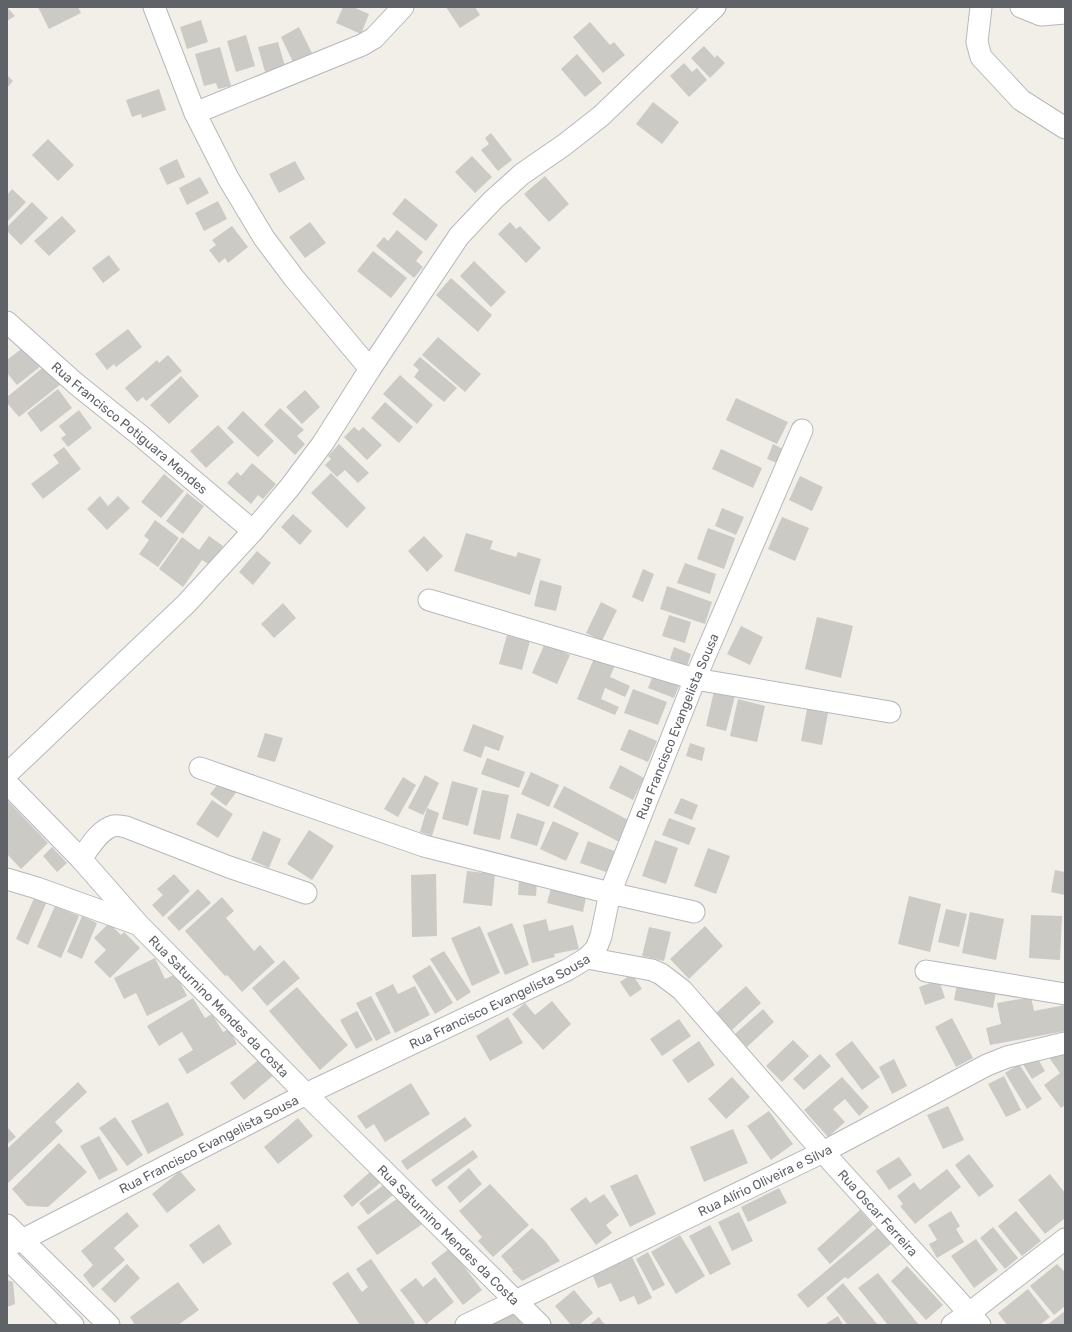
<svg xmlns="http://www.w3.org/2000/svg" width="1072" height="1332" viewBox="0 0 1072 1332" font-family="Rubik,sans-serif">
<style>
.building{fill:#cccac5}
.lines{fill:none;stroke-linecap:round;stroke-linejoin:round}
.street-casing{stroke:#b5b8bc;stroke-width:23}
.street{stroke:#fff;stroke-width:21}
.labels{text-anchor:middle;stroke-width:3.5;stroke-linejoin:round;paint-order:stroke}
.street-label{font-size:13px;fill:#5f6368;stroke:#fff}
</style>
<rect width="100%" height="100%" fill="#f1efe8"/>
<path class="building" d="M7 7 15 16 7 21Z
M38 7H78L81 13 49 29Z
M343 7H353L369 14 361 34 336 23Z
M446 7H475L480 15 460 28Z
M201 20 208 42 187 49 180 27Z
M590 22 610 45 614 42 625 55 603 73 573 37Z
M299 27 312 53 293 62 281 37Z
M246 35 255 66 236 72 227 41Z
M278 42 285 66 265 72 258 47Z
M704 46 715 58 717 55 725 63 710 78 691 58Z
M220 47 231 86 218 89 216 83 204 86 195 54Z
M577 54 602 83 585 97 561 69Z
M684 63 692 72 697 68 707 80 689 97 670 76Z
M7 75 13 81 7 88Z
M159 89 166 110 142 118 141 114 132 117 126 100Z
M653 102 679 122 662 144 636 124Z
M491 133 512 160 498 171 481 150 489 144 485 138Z
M48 139 74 165 58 181 32 155Z
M472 156 492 177 475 193 455 172Z
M177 159 185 177 167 185 159 168Z
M295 161 305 179 279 193 269 174Z
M545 176 569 204 549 222 524 194Z
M200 177 209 193 187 205 179 188Z
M12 189 26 202 8 221 7 220V195Z
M405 198 438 225 426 241 392 214Z
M218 201 227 219 204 231 195 213Z
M32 202 48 218 21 245 7 231V227Z
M62 216 76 231 49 256 34 241Z
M310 222 326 243 305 258 289 237Z
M510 222 516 229 520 226 541 248 526 263 498 234Z
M232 226 248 247 228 263 225 258 219 263 209 250 216 245 212 240Z
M397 230 423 252 416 261 423 267 414 278 376 246 384 237 388 241Z
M373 251 407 278 391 298 357 271Z
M109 255 120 270 103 283 92 268Z
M474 261 506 292 491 307 460 276Z
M451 278 492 315 478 332 436 295Z
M128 329 142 347 116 367 114 364 107 370 95 354Z
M438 337 481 374 465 392 422 355Z
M25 346 41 366 17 385 7 373V360Z
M168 355 182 371 146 401 143 397 137 402 125 388 157 360 159 363Z
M420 357 457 388 444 402 414 377 419 370 413 365Z
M46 365 61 384 19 417 7 403V397Z
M400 375 433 405 417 424 383 394Z
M181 376 199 396 169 424 150 405Z
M58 389 72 408 41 432 27 413Z
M305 390 320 407 302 424 286 407Z
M736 398 788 422 777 444 726 420Z
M385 402 413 427 399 443 371 418Z
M280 408 304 430 297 436 305 444 295 455 264 425Z
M79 410 92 428 68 447 61 438 66 435 59 426Z
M243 411 274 441 258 457 227 428Z
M218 425 234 442 206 468 190 451Z
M354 427 359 431 363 427 382 445 367 460 344 437Z
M339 444 369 473 358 483 345 470 337 477 325 465 331 459 328 456Z
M773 444 783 449 777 463 767 459Z
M64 447 81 469 43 499 31 484 59 463 53 455Z
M721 449 762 468 753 488 712 469Z
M252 463 276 484 263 499 258 495 251 504 227 483 237 472 241 476Z
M331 473 366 508 347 528 311 493Z
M164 474 184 491 161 518 141 502Z
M800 476 823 487 812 511 789 500Z
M187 493 204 506 183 534 166 521Z
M100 496 108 506 118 496 130 508 107 530 87 509Z
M722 508 744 517 736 535 715 526Z
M293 514 312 531 300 545 281 527Z
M782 517 809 528 795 561 768 549Z
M155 520 179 538 158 567 139 554 149 540 144 536Z
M708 528 735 538 724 569 697 559Z
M466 533 493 541 490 549 516 557 518 552 541 559 530 595 454 571Z
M209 536 223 546 210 565 202 560 183 587 159 569 182 537 199 550Z
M424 536 443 556 427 572 408 551Z
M257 551 271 563 253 585 239 572Z
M685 563 716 574 710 594 677 583Z
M643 569 654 574 643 602 632 597Z
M540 580 562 586 556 611 534 606Z
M667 586 712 602 705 624 660 609Z
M601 602 617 610 602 641 586 633Z
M283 603 296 618 274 638 261 624Z
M669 615 691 622 685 643 662 636Z
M817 617 853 626 841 678 805 669Z
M741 626 763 637 750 665 727 654Z
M507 635 530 641 522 670 499 664Z
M545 643 570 655 557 684 532 673Z
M674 647 691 654 687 666 670 659Z
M595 656 615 665 610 677 630 686 625 697 605 688 601 699 619 707 615 715 577 699Z
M654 673 680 683 674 698 648 688Z
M633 689 667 702 658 725 624 713Z
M714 691 735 696 726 731 706 726Z
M738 699 765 706 757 742 730 736Z
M807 709 828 713 822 745 801 741Z
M473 724 504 736 499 751 485 746 481 758 463 751Z
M629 729 657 741 648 762 620 750Z
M265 733 283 738 275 762 257 757Z
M690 743 705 748 702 761 686 756Z
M487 758 525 772 519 788 481 774Z
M620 765 644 778 633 800 609 788Z
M531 772 559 785 549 807 521 794Z
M425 775 439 783 427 808 439 813 432 836 420 832 427 808 423 815 408 808Z
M403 777 416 785 398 817 384 809Z
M223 778 238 790 226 806 210 794Z
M452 781 478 788 468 826 442 819Z
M564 786 632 822 621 843 553 807Z
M482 790 509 795 500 840 473 834Z
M681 798 698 805 692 820 674 813Z
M7 800 48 843 21 869 7 854Z
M212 800 233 814 218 838 196 824Z
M517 813 545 822 537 846 510 838Z
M669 818 696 828 689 845 662 835Z
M553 821 579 833 566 861 540 849Z
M309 830 334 846 312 880 287 864Z
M263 831 281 839 269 868 251 860Z
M655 840 678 848 666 884 642 876Z
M588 841 617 852 609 873 580 863Z
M52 847 67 863 57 872 43 856Z
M708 848 730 856 716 894 694 886Z
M1055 870 1065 872V895L1051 892Z
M467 871 495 874 492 906 463 903Z
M174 874 190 891 163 917 152 905 163 895 157 889Z
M436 874 437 936 412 937 411 875Z
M519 879 537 881 536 896 518 895Z
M552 884 587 893 583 912 547 903Z
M198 889 211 903 179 931 167 918Z
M36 894 48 899 28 945 16 939Z
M909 896 941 904 930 952 898 944Z
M222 897 234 911 226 918 254 951 260 945 275 962 242 992 227 975 225 976 185 931Z
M55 906 79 916 61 958 37 947Z
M946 909 967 914 959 947 938 942Z
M970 912 1004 919 996 960 962 953Z
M1031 915 1062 916 1060 960 1029 958Z
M82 916 97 923 82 959 67 952Z
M546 919 549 931 573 925 579 949 554 954 555 957 532 963 523 925Z
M109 923 121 935 124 932 140 948 110 978 94 962 106 950 94 938Z
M512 923 529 965 505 975 487 933Z
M480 926 500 973 472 986 451 938Z
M705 926 723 946 689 979 670 959Z
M649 927 671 932 664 961 642 956Z
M444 951 471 992 457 1001 430 959Z
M155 958 165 979 176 974 187 996 147 1016 136 993 124 999 114 978Z
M284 960 300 978 267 1006 252 988Z
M430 965 453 1003 435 1014 412 976Z
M632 974 642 989 630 997 620 982Z
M939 980 945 998 925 1005 919 987Z
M393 984 398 994 415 986 430 1015 395 1033 375 993Z
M957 984 996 992 993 1008 954 1000Z
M746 986 761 1003 732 1030 716 1013Z
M297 987 348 1045 320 1070 269 1011Z
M371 996 391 1033 376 1041 356 1003Z
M1031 997 1034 1011 1065 1005V1031L990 1045 986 1028 1001 1024 997 1003Z
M193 998 205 1018 212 1014 223 1032 229 1029 237 1044 187 1074 178 1059 193 1050 182 1032 159 1046 147 1026Z
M552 1001 571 1024 543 1050 512 1014 525 1003 535 1015Z
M763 1009 774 1022 747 1047 735 1034Z
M357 1011 373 1040 356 1049 340 1020Z
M508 1017 523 1043 490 1061 476 1036Z
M952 1018 973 1058 956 1067 935 1027Z
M679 1019 691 1036 662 1056 650 1039Z
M793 1040 809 1056 782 1082 766 1066Z
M699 1041 715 1065 688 1083 672 1060Z
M852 1041 880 1077 862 1090 835 1054Z
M1063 1049 1065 1052V1105L1061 1108 1044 1085 1060 1073 1050 1059Z
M820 1054 831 1066 804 1090 793 1079Z
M1035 1054 1045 1071 1032 1079 1021 1061Z
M262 1057 275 1074 244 1100 230 1083Z
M894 1059 907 1086 892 1094 879 1067Z
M1019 1064 1042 1099 1027 1109 1005 1073Z
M1004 1076 1021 1110 1006 1117 988 1084Z
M732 1077 750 1097 726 1119 708 1099Z
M842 1077 869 1107 859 1116 845 1099 833 1109 845 1122 828 1137 804 1110Z
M78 1082 87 1092 55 1122 63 1131 7 1184V1149Z
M411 1083 430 1114 385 1142 374 1124 366 1129 357 1116Z
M168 1102 184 1135 148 1154 131 1121Z
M948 1106 964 1140 943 1149 927 1115Z
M769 1111 793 1144 771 1160 747 1126Z
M115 1117 143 1155 127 1166 99 1128Z
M465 1117 472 1126 407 1170 401 1161Z
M298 1118 313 1136 278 1164 264 1147Z
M7 1127 16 1137 7 1144Z
M733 1129 748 1163 704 1182 690 1147Z
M99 1136 118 1170 99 1180 80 1146Z
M59 1143 87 1172 48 1207 27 1206 12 1189Z
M473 1150 478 1157 436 1187 431 1180Z
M969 1154 994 1186 979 1197 955 1165Z
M899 1157 912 1175 889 1190 876 1171Z
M469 1168 482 1184 460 1203 447 1187Z
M947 1169 961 1187 915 1224 900 1206 903 1204 897 1196 914 1182 920 1190Z
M180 1171 196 1190 167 1213 152 1194Z
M371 1171 381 1182 352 1207 343 1196Z
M637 1174 656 1214 630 1227 610 1186Z
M1050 1174 1065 1193V1218L1045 1234 1018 1200Z
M385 1184 393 1195 368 1215 359 1203Z
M490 1184 529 1225 493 1257 478 1241 482 1237 459 1211Z
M779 1188 787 1203 748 1222 741 1207Z
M404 1194 424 1223 377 1255 357 1227Z
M604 1194 619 1215 606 1225 612 1233 596 1245 570 1209 586 1197 590 1203Z
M860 1210 873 1225 830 1264 817 1249Z
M951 1211 960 1226 956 1229 964 1242 937 1258 929 1244 937 1240 928 1225Z
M1016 1211 1041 1241 1022 1256 998 1226Z
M127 1212 139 1226 114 1248 125 1260 93 1288 83 1275 93 1265 81 1251Z
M739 1212 753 1241 732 1251 718 1222Z
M219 1224 232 1244 203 1264 189 1245Z
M710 1225 731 1264 710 1275 689 1236Z
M993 1227 1018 1258 1005 1269 980 1238Z
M532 1228 545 1241 560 1261 522 1281 512 1271 517 1267 513 1270 501 1256Z
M877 1228 891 1244 848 1279 845 1277 808 1308 797 1295Z
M680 1235 705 1276 676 1294 651 1252Z
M976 1239 998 1270 974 1288 951 1256Z
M450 1248 482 1290 463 1305 431 1263Z
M648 1252 665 1285 653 1291 636 1259Z
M632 1257 652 1298 638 1305 634 1296 620 1302 611 1283 598 1288 593 1276Z
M371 1259 415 1323 412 1325H360L332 1283 348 1272 362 1292 368 1287 356 1269Z
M127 1264 140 1278 115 1303 101 1289Z
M1057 1264 1064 1271 1065 1270V1306L1054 1315 1030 1286Z
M907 1266 943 1305 926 1320 891 1281Z
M878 1273 918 1324 916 1325H888L858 1288Z
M435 1277 454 1302 426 1324 400 1290 416 1278 423 1287Z
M7 1280 13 1282 15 1304 7 1307Z
M178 1282 199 1310 178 1325H135L130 1317Z
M843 1283 878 1325H848L826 1298Z
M1028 1289 1050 1317 1040 1325H1007L998 1313Z
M574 1290 593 1313 579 1325H571L555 1306Z
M515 1311 522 1325H490Z
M1065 1311V1325H1047Z
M838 1316 843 1325H824Z
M599 1317 605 1325H589Z"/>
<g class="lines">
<defs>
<g id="street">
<path d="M154 7 195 113 228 178 264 238 294 278 370 369"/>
<path d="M981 7 977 42 981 57 1021 100 1065 128"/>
<path d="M1021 7 1041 15 1065 13"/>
<path d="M195 113 362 45 374 38 403 7"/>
<path id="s1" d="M7 322 75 383 141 436 253 531"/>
<path d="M429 600 695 679 890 712"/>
<path d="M200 768 424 846 610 893 694 912"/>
<path d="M7 774 186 604 253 531 290 487 323 443 370 369 459 236 493 200 522 174 564 145 601 116 715 7"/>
<path id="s2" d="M7 783 81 859 139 925 306 1094 540 1325"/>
<path d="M81 859C89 848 99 830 113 826 117 825 122 826 126 827L229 867 306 893"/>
<path d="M7 879 37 888 137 924"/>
<path id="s3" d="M587 958 652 970 661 974 682 990 823 1152 980 1325"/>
<path d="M926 971 1065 994"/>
<path d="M7 1225 109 1325"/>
<path id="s4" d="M7 1246 22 1240 306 1094 567 970 587 958 596 949 601 936 610 893 695 679 802 430"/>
<path d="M7 1258 73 1325"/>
<path id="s5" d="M466 1325 823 1152 987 1065 1007 1057 1065 1043"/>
<path d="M952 1325 968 1314 1065 1239"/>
</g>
</defs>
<use href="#street" class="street-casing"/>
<use href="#street" class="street"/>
</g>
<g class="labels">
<g class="street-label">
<text dy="5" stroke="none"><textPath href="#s1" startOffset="162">Rua Francisco Potiguara Mendes</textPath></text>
<text dy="5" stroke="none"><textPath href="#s4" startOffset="898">Rua Francisco Evangelista Sousa</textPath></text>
<text dy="5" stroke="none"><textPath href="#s4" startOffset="550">Rua Francisco Evangelista Sousa</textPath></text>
<text dy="5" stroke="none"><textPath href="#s2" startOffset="308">Rua Saturnino Mendes da Costa</textPath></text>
<text dy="5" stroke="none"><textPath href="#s4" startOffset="226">Rua Francisco Evangelista Sousa</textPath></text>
<text dy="5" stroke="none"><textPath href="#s5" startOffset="332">Rua Alírio Oliveira e Silva</textPath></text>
<text dy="5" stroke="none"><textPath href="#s3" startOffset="399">Rua Oscar Ferreira</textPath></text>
<text dy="5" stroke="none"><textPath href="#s2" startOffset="632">Rua Saturnino Mendes da Costa</textPath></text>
</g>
</g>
<rect width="1072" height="1332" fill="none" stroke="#5f6368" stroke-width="16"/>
</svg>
